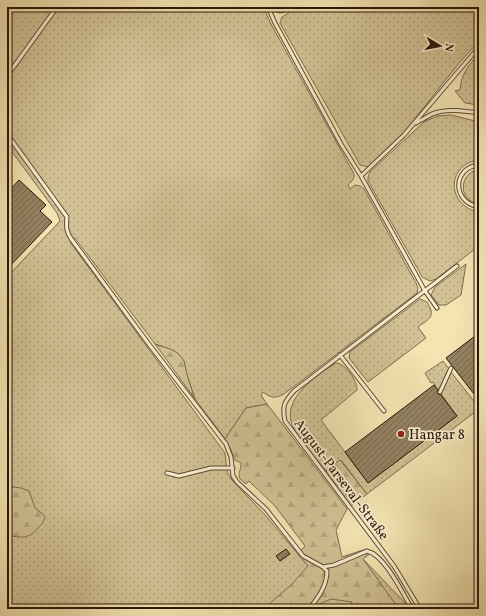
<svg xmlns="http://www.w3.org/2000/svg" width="486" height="616" viewBox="0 0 486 616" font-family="Vollkorn,serif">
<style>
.green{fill:url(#green-dots);stroke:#7e6c4f}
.forest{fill:url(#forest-firs);stroke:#7e6c4f}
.building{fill:url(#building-hatch);stroke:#2c1609}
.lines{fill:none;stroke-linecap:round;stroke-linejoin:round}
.lane-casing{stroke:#5e4a33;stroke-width:5}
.lane{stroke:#f7edcd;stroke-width:3}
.poi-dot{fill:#8f2418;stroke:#f7edcd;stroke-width:1.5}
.labels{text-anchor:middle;stroke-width:3.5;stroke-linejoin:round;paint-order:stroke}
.poi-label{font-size:14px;fill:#2c1609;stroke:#f7edcd;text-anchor:start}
.street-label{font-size:14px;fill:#2c1609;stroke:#f7edcd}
</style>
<defs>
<pattern id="green-dots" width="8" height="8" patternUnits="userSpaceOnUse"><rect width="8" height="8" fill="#d1c195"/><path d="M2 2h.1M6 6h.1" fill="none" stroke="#b4a57f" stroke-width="1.8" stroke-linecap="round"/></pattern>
<pattern id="forest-firs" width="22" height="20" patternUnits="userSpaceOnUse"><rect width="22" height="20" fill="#d1c195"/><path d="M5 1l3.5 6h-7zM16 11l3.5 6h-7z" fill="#b4a57f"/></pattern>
<pattern id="building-hatch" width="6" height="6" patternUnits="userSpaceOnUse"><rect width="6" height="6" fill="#938161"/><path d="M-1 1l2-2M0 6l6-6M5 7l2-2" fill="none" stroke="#78694e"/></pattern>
</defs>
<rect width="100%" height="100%" fill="#f3e4b2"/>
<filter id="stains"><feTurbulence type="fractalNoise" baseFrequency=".005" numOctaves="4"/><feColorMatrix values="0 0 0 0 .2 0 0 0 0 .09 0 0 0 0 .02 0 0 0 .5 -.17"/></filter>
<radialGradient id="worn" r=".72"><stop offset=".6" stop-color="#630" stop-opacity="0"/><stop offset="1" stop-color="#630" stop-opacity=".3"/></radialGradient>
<path class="green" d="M8 7H263L272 26 353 172C356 178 352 181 348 185L350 189 355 185 360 186 364 189 416 283 418 288 417 293 284 394C275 399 271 398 263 392L261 395 267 404 246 408 225 439 195 399 187 375 184 361 170 349 155 344 75 238 70 242 225 453 227 471 231 479 267 517 308 566 363 559 411 609H7V277L60 221 57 213 7 145Z
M272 7H479V41L460 62 405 131 368 167 360 165 280 23 282 17 290 12 289 10C282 14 276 15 272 7Z
M479 53V105L465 103 455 91 460 90C461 73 469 66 479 53Z
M451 115 479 122V160C446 164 446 206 479 212V246L436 279 430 281 422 277 420 273 368 181V177L370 172 424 122 437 116Z
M479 169V203C459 203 457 174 479 169Z
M466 264 461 295 446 305H439L431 295 435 287Z
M420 299 427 302C436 317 430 318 418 327L426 338 368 382 349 358 350 352Z
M443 361 449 369 438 391 433 382 431 383 425 373Z
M336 363C345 363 358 382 357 390L321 420 368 483 457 416 441 394 451 372 477 405H479V409L367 494 341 460 326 471C316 458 300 441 293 427 280 399 316 376 336 363Z"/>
<path class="forest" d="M155 344 170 349 178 353 184 361 187 375 195 399Z
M267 404 347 509 336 530 342 557 366 549 372 552 363 559 399 609H350L352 602 331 599 317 605 315 609H263L291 585 308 566 298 554 305 546 275 506 249 481 246 484C234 476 241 474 241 463L235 460 231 450 225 439 246 408Z
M340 460 367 494 351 506 326 471Z
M7 486 21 488 29 491 35 508 45 516C44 521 43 523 39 527 30 539 20 539 7 534Z"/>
<path class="building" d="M19 180 46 205 40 211 52 222 7 269V193Z
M479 333V398L475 393 474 394 446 358Z
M434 385 438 390V394L441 395 457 416 368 483 345 452Z
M286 549 290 554 280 561 276 556Z"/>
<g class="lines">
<defs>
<path id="lane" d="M268 7 275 23 341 144 361 176 425 291 437 308
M7 76 57 7
M416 123C421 120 427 117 432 114 446 108 465 111 479 113
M7 134 67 217C66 227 66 232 72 240L148 343 226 444 231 457 233 476 237 482 266 509 303 556 323 567 327 571C327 586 318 598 309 609
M479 165C453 167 451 202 479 207
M361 176 404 135 479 47
M340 355 384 411
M440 392 451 368
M167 473 179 476 211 468H233
M323 567 334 565 367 551C385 555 403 594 412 609
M420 609 394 566 285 421C282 406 284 402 294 391L457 266"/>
</defs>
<use href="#lane" class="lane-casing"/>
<use href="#lane" class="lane"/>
</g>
<circle class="poi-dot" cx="401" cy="434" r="4"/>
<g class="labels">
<g class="poi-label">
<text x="409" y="439">Hangar 8</text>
</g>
<g class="street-label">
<text transform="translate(342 479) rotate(53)" y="5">August-Parseval-Straße</text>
</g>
</g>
<rect width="486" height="616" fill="none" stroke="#f3e4b2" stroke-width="24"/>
<rect x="8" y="8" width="470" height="600" fill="none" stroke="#2c1609" stroke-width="2"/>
<rect x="12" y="12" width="462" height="592" fill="none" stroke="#2c1609"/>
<g transform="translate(440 46) rotate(100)" stroke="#f7edcd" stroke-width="3" paint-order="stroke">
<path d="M0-3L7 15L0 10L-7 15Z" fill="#2c1609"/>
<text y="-6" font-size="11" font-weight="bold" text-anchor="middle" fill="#2c1609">N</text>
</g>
<rect width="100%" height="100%" filter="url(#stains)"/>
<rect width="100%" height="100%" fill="url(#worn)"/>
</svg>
